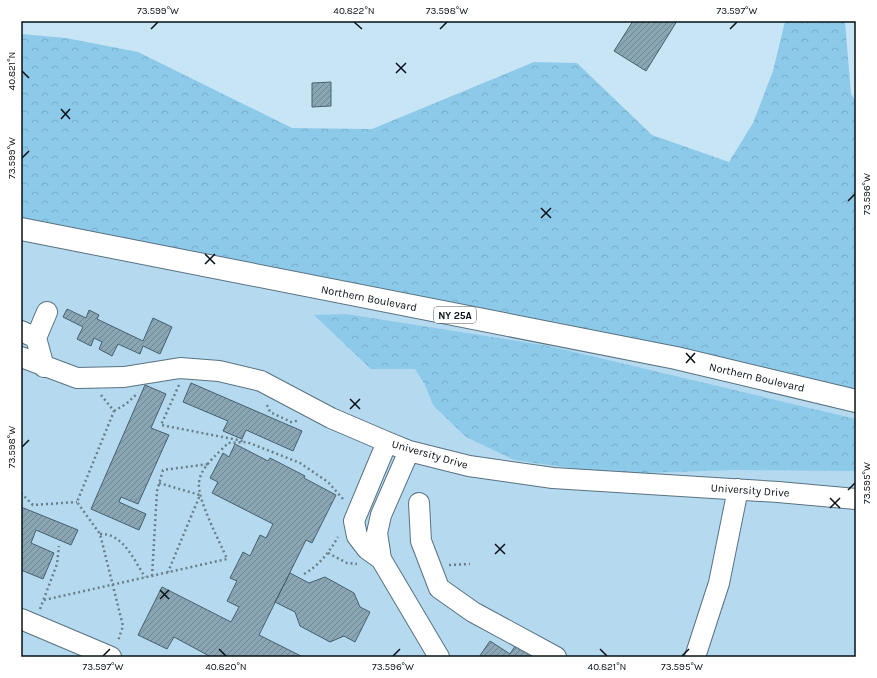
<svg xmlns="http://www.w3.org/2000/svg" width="877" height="678" viewBox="0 0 877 678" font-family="Karla,sans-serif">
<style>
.built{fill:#b5daef}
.forest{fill:url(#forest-crowns)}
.building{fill:url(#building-hatch);stroke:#46606e}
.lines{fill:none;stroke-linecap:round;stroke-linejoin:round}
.minor-casing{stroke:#587281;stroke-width:22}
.major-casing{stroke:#587281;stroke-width:24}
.path{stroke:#6a7e89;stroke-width:2.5;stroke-dasharray:2 3;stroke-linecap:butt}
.minor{stroke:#fff;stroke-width:20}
.major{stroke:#fff;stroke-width:22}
.ticks{fill:none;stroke:#061016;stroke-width:1.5}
.labels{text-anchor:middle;stroke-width:3;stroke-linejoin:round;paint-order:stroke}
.shield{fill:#fff;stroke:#51585c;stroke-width:1}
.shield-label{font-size:10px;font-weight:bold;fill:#061016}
.street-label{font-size:11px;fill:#061016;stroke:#fff}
.neatline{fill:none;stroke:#061016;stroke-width:1.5}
.ticks-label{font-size:10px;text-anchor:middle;fill:#061016}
</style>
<defs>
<pattern id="forest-crowns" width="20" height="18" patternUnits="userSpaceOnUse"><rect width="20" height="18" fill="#8dcaea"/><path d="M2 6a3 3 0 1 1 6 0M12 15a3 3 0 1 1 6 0" fill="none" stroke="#78acc8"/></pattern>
<pattern id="building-hatch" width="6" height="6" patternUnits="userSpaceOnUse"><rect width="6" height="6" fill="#8aa6b5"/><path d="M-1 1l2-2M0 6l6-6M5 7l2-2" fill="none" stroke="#6f8692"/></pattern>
</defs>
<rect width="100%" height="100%" fill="#c8e5f6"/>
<path class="built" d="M21 229 856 401V657H21Z"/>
<path class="forest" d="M785 21H845L851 94 856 101V401L21 229V34L66 38 138 52 292 128 372 129 534 62 577 63 652 135 729 162 753 123 773 71Z
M346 314 549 346 856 419V471L735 470 612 474 514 460 466 437 433 405 425 385 415 369H371L314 315Z"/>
<path class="building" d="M633 21H677L646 71 614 51Z
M331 82V106L312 107V83Z
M67 309 86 318 89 310 99 315 97 319 143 341 153 318 172 327 160 354 143 346 140 354 118 344 112 356 99 349 102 342 94 338 91 346 77 339 83 327 63 317Z
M191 383 302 431 293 451 246 430 242 439 223 431 228 421 183 402Z
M145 385 166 394 151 428 169 435 138 504 121 497 119 502 146 514 139 530 91 509Z
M235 444 268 461 270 458 305 476 304 478 336 495 312 543 306 540 259 635 303 657H211L174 637 167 649 138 635 162 587 231 622 239 607 227 601 237 581 230 578 243 552 250 556 260 535 266 538 273 524 212 493 218 482 210 478 223 453 229 457Z
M21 507 78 530 71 545 36 530 31 543 54 553 43 579 21 570Z
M290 573 309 583 325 577 354 593 360 607 370 612 355 642 344 636 330 642 300 626 295 612 275 602Z
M490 641 510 654 517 643 538 657H479Z"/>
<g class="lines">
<defs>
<path id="minor" d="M21 331 36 338 44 367
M36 338 47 312
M21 357 77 378 124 377 180 368 219 371 261 381 331 418 387 442 409 451 469 466 553 478 778 492 856 499
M409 451 381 515 377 533 381 559 439 657
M419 503 421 541 439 588 473 612 556 657
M381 559 367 549 357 536 354 521 387 442
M21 619 111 657
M695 657 719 583 738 489"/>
<path id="major" d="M21 229 676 358 856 401"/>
</defs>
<use href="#minor" class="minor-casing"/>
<use href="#major" class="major-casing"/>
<path class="path" d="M179 385 161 425 243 441
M101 395 114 411 77 502 100 534 123 626 118 641
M267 405 270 412 291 422H294L298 420
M114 411 126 404 138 393
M159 483 200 495 168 572
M21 493 33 505 77 502
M100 534C123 533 134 560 145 577
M328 553 347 563 357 564
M449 565 470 564
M304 574C320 565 329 552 338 537
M152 576 157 491 163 470 209 464
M44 600 227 559C220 542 197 499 199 483 200 467 218 454 228 443L247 442 300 463 328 482 343 499
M40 609 57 564 59 546"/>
<use href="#minor" class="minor"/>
<use href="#major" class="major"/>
</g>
<path class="ticks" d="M354 22 362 29M151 29 158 22M440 29 447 22M730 29 737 22M396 63 406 73M22 71 29 78M396 73 406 63M61 109 70 119M61 119 70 109M22 158 29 151M848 201 855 194M541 208 551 218M541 218 551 208M205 254 215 264M205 264 215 254M686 353 695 363M686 363 695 353M350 399 360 409M350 409 360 399M22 447 29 440M848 490 855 483M830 498 840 508M830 508 840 498M495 544 505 554M495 554 505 544M160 590 169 599M160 599 169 590M219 649 226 656M600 649 607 656M103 656 110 649M393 656 400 649M682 656 689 649"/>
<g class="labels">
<rect class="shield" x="434" y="307" width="42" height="16" rx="3"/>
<g class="shield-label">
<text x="455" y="319">NY 25A</text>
</g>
<g class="street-label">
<text transform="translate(369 298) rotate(11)" y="4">Northern Boulevard</text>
<text transform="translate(757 377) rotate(13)" y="4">Northern Boulevard</text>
<text transform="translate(430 454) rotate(16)" y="4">University Drive</text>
<text transform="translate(750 490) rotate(4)" y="4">University Drive</text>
</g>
</g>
<rect width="877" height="678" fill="none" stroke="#ffffff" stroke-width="44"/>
<rect x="22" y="22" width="833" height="634" class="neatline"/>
<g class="ticks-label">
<text x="158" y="14">73.599°W</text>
<text x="354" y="14">40.822°N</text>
<text x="447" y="14">73.598°W</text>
<text x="737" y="14">73.597°W</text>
<text transform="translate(11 71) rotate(-90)" y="4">40.821°N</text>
<text transform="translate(11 158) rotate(-90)" y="4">73.599°W</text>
<text transform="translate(866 194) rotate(-90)" y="4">73.596°W</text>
<text transform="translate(11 447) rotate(-90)" y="4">73.598°W</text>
<text transform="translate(866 483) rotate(-90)" y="4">73.595°W</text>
<text x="103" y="670">73.597°W</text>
<text x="226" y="670">40.820°N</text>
<text x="393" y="670">73.596°W</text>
<text x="607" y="670">40.821°N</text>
<text x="682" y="670">73.595°W</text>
</g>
</svg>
